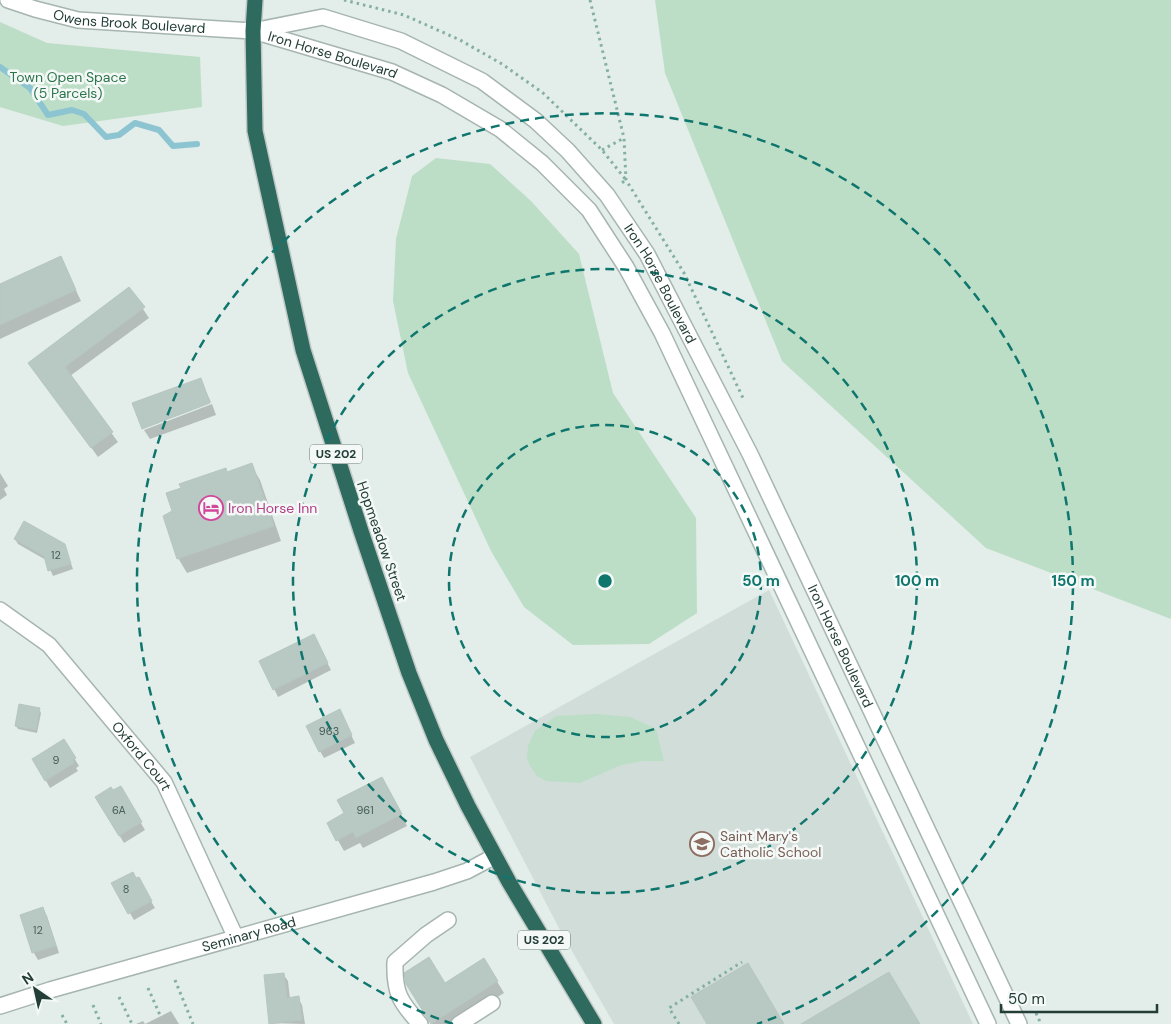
<svg xmlns="http://www.w3.org/2000/svg" width="1171" height="1024" viewBox="0 0 1171 1024" font-family="'DM Sans',sans-serif">
<style>
.built{fill:#d1ddd8}
.green{fill:#bcdec6}
.shadow{fill:#0003}
.lines{fill:none;stroke-linecap:round;stroke-linejoin:round}
.stream{stroke:#8cc5d1;stroke-width:6}
.building{fill:#b8c8c2;stroke:#b6c6c0}
.minor-casing{stroke:#a6b5b0;stroke-width:18}
.highway-casing{stroke:#c1c9c7;stroke-width:18}
.path{stroke:#84b0a3;stroke-width:3;stroke-dasharray:2.5 4;stroke-linecap:butt}
.minor{stroke:#fff;stroke-width:15}
.highway{stroke:#2f6a5f;stroke-width:15}
.ring{fill:none;stroke:#0f766e;stroke-width:2.5;stroke-dasharray:9 6}
.labels{text-anchor:middle;stroke-width:5;stroke-linejoin:round;paint-order:stroke}
.number-label{font-size:11px;fill:#48605a}
.shield{fill:#f4f9f7;stroke:#627671;stroke-width:1}
.shield-label{font-size:12px;font-weight:bold;fill:#233e37}
.street-label{font-size:14px;fill:#233e37;stroke:#f4f9f7}
.park-label{font-size:14px;fill:#2d754b;stroke:#f4f9f7}
.hotel-label{font-size:14px;fill:#b23c85;stroke:#f4f9f7;text-anchor:start}
.education-label{font-size:14px;fill:#785e54;stroke:#f4f9f7;text-anchor:start}
.centre{fill:#0f766e;stroke:#f4f9f7;stroke-width:2.5}
.ring-label{font-size:15px;text-anchor:middle;font-weight:bold;fill:#0f766e;stroke:#f4f9f7;stroke-width:5;stroke-linejoin:round;paint-order:stroke}
</style>
<rect width="100%" height="100%" fill="#e3ede9"/>
<path class="built" d="M769 590 973 1024H614L561 932 470 757Z"/>
<path class="green" d="M655 0H1171V619L986 548 782 361 665 73Z
M0 22 47 43 200 57 202 107 63 126 0 107Z
M436 158 490 164 531 201 579 254 613 393 696 518 697 613 649 644 573 645 524 607 491 551 408 373 393 301 396 239 412 176Z
M597 714 630 717 656 729 664 761H643L621 765 580 783 546 781 537 776 530 766 527 758 528 746 535 731 556 716Z"/>
<path class="shadow" d="M66 269 81 301 0 339V285Z
M129 288 149 318 70 376 118 442 98 457 30 363Z
M200 379 211 402 143 427Z
M212 404 216 415 150 439 144 430Z
M251 465 260 480 281 541 187 573 178 558 174 511 182 489Z
M0 473 8 486 4 489 7 495 0 500Z
M15 539 64 545 73 569 53 576 46 560 18 544Z
M317 643 331 670 278 697 261 662Z
M20 706 39 709 41 713 37 733 18 729 16 726Z
M343 718 355 743 324 758 320 751Z
M64 741 79 766 76 768 78 771 50 788 34 759Z
M120 787 145 830 124 843 96 797 112 792Z
M388 789 407 826 363 848 360 843 344 851 328 823Z
M138 879 155 908 134 920 113 884Z
M43 909 47 916 59 953 38 960 34 953 22 915Z
M484 960 504 993 454 1024H432L414 995 445 984Z
M283 974 288 981 290 999 298 998 302 1005 305 1024 270 1023Z
M171 1011 179 1024H136L143 1021 145 1024Z"/>
<g class="lines">
<path class="stream" d="M0 67 30 88 48 115 72 110 84 114 106 137 119 135 135 123 159 130 173 146 197 144"/>
</g>
<path class="building" d="M61 256 76 290 0 325V284Z
M129 287 145 307 65 367 113 432 91 448 28 363Z
M201 378 210 403 142 429 132 403Z
M252 463 274 526 177 559 163 516 172 511 166 493 181 488 179 484 226 468 227 472Z
M24 521 65 544 71 564 48 571 44 556 14 539Z
M314 634 328 663 273 690 259 661Z
M19 704 40 708 36 730 15 726Z
M340 709 352 735 319 752 306 726Z
M64 739 76 758 73 760 74 763 45 781 32 759Z
M382 777 402 814 356 838 353 832 336 841 327 823 344 813 337 800Z
M121 786 142 822 119 836 95 797 111 787 113 790Z
M133 872 136 878 139 877 152 901 128 914 111 883Z
M43 907 56 946 32 953 20 915Z
M429 957 445 983 484 958 498 981 431 1024 406 984 404 973Z
M748 963 784 1024H707L691 997Z
M889 972 920 1024H801Z
M284 973 287 998 299 996 302 1020 269 1024 264 975Z"/>
<g class="lines">
<defs>
<g id="minor">
<path id="s1" d="M8 0 35 9 78 20 219 29 253 31 323 17 401 41 482 81 536 121 568 151 607 195 647 254 750 454 1019 1024"/>
<path id="s2" d="M257 32 392 72 442 95 500 129 542 163 589 210 626 267 662 333 988 1024"/>
<path id="s3" d="M0 610 49 645 164 782 236 938"/>
<path id="s4" d="M0 1006 50 990 434 882 467 871 495 856"/>
<path d="M420 1024C400 1002 394 993 395 962L426 935 448 920"/>
<path d="M459 1024 492 1003"/>
</g>
<path id="highway" d="M255 0 253 31 255 131 303 350 361 531 409 673 436 740 468 806 509 882 594 1024"/>
</defs>
<use href="#minor" class="minor-casing"/>
<use href="#highway" class="highway-casing"/>
<path class="path" d="M344 0 404 15 460 40 502 64 543 93 602 150 626 180 620 184
M590 0 624 138 626 180 684 273 743 398
M602 150 624 138
M175 980 193 1024
M148 988 160 1015
M119 997 132 1024
M93 1005 101 1024
M1036 1013 1041 1024
M62 1015 67 1024
M679 1024 669 1008 742 962"/>
<use href="#minor" class="minor"/>
<use href="#highway" class="highway"/>
</g>
<g class="ring">
<circle cx="605" cy="581" r="156"/>
<circle cx="605" cy="581" r="312"/>
<path d="M453 1024A468 468 0 1 1 757 1024"/>
</g>
<defs>
<symbol id="hotel-ring" viewBox="-11 -11 22 22"><circle r="9.5" fill="#f4f9f7" stroke="#d1479c" stroke-width="1.5"/><path d="M-6-4.5h1.5V1H6V5H4.5V3h-9V5H-6ZM-4 0a1.8 1.8 0 1 1 3.6 0ZM.5 0V-2.5h3Q6-2.5 6 0Z" fill="#d1479c"/></symbol>
<symbol id="school-ring" viewBox="-11 -11 22 22"><circle r="9.5" fill="#f4f9f7" stroke="#8d6e63" stroke-width="1.5"/><path d="M0-5L7-2L0 1L-7-2ZM-4 1L0 2.5L4 1V4Q0 6-4 4Z" fill="#8d6e63"/></symbol>
</defs>
<g fill-rule="evenodd">
<use href="#hotel-ring" x="197" y="494" width="28" height="28"/>
<use href="#school-ring" x="688" y="830" width="28" height="28"/>
</g>
<g class="labels">
<g class="number-label">
<text x="56" y="559">12</text>
<text x="329" y="735">963</text>
<text x="56" y="764">9</text>
<text x="119" y="814">6A</text>
<text x="365" y="814">961</text>
<text x="126" y="893">8</text>
<text x="38" y="934">12</text>
</g>
<g class="shield">
<rect x="310" y="444.5" width="52" height="19" rx="4"/>
<rect x="518" y="930.5" width="52" height="19" rx="4"/>
</g>
<g class="shield-label">
<text x="336" y="458">US 202</text>
<text x="544" y="944">US 202</text>
</g>
<g class="street-label">
<text dy="5" stroke="none"><textPath href="#s1" startOffset="124">Owens Brook Boulevard</textPath></text>
<text dy="5" stroke="none"><textPath href="#s2" startOffset="79">Iron Horse Boulevard</textPath></text>
<text dy="5" stroke="none"><textPath href="#s1" startOffset="765">Iron Horse Boulevard</textPath></text>
<text transform="translate(382 541) rotate(71)" y="5">Hopmeadow Street</text>
<text dy="5" stroke="none"><textPath href="#s1" startOffset="1170">Iron Horse Boulevard</textPath></text>
<text dy="5" stroke="none"><textPath href="#s3" startOffset="205">Oxford Court</textPath></text>
<text dy="5" stroke="none"><textPath href="#s4" startOffset="259">Seminary Road</textPath></text>
</g>
<g class="park-label">
<text x="68" y="82">Town Open Space<tspan x="68" dy="16">(5 Parcels)</tspan></text>
</g>
<g class="hotel-label">
<text x="228" y="513">Iron Horse Inn</text>
</g>
<g class="education-label">
<text x="720" y="841">Saint Mary's<tspan x="720" dy="16">Catholic School</tspan></text>
</g>
</g>
<circle cx="605" cy="581" r="8" class="centre"/>
<g class="ring-label">
<text x="761" y="586">50 m</text>
<text x="917" y="586">100 m</text>
<text x="1073" y="586">150 m</text>
</g>
<g transform="translate(35 989) rotate(326)" stroke="#f4f9f7" stroke-width="4" paint-order="stroke">
<path d="M0-4L9 19L0 12L-9 19Z" fill="#233e37"/>
<text y="-8" font-size="14" font-weight="bold" text-anchor="middle" fill="#233e37">N</text>
</g>
<path d="M1001 1004v8h156v-8" fill="none" stroke="#233e37" stroke-width="2.5"/>
<text x="1008" y="1004" font-size="15" fill="#233e37" stroke="#f4f9f7" stroke-width="4" paint-order="stroke">50 m</text>
</svg>
